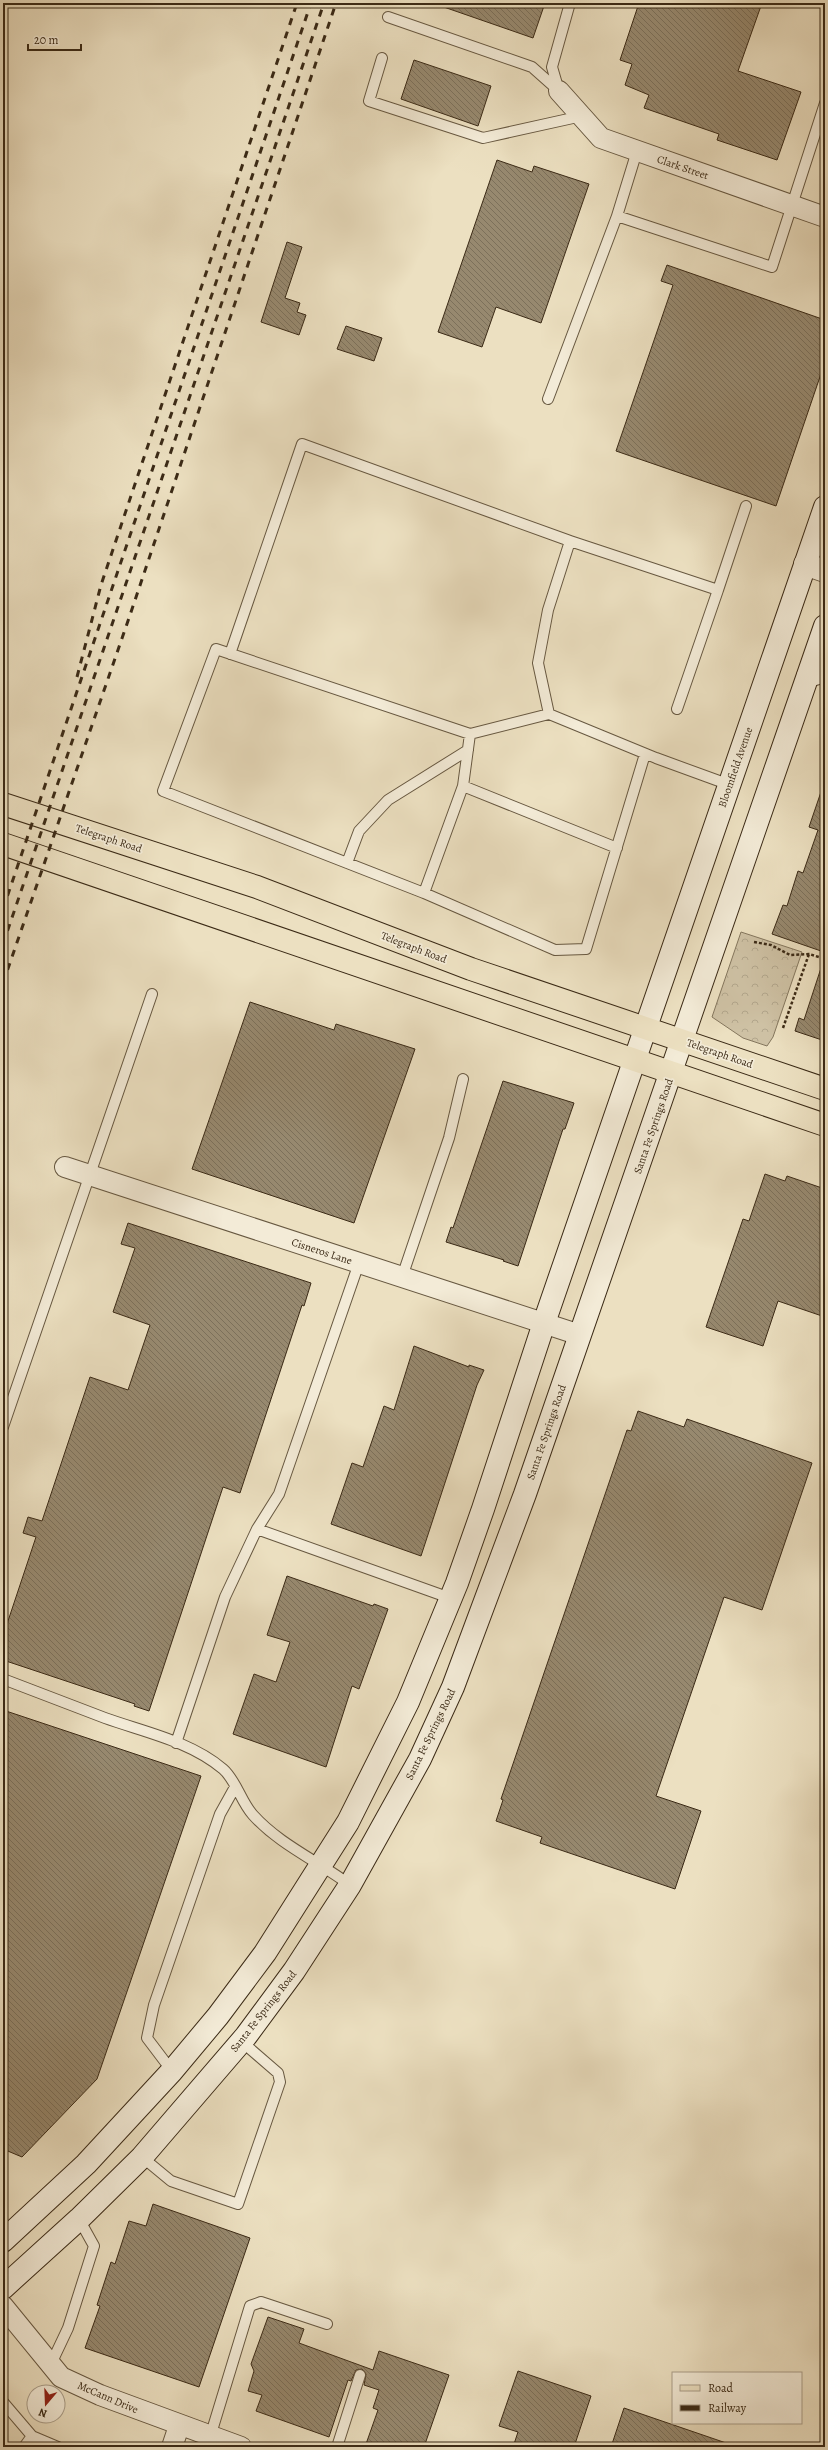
<svg xmlns="http://www.w3.org/2000/svg" width="828" height="2450" viewBox="0 0 828 2450" font-family="Alegreya,serif">
<style>
.forest{fill:url(#forest-crowns);stroke:#84765d}
.building{fill:url(#building-back-hatch);stroke:#3b2a16}
.lines{fill:none;stroke-linecap:round;stroke-linejoin:round}
.service-casing{stroke:#675841;stroke-width:12}
.minor-casing{stroke:#675841;stroke-width:22}
.tertiary-casing{stroke:#675841;stroke-width:24}
.secondary-casing{stroke:#3b2a16;stroke-width:24}
.primary-casing{stroke:#3b2a16;stroke-width:24}
.path{stroke:#3b2a16;stroke-width:2.5;stroke-dasharray:3 2;stroke-linecap:butt}
.service{stroke:#f3ebd7;stroke-width:10}
.minor{stroke:#f3ebd7;stroke-width:20}
.tertiary{stroke:#f3ebd7;stroke-width:22}
.secondary{stroke:#f3ebd7;stroke-width:22}
.primary{stroke:#ece0c1;stroke-width:22}
.rail{stroke:#3b2a16;stroke-width:3;stroke-dasharray:7 7;stroke-linecap:butt}
.labels{text-anchor:middle;stroke-width:3.5;stroke-linejoin:round;paint-order:stroke}
.street-label{font-size:11px;fill:#3b2a16;stroke:#f3ebd7}
</style>
<defs>
<pattern id="forest-crowns" width="20" height="18" patternUnits="userSpaceOnUse"><rect width="20" height="18" fill="#cec1a4"/><path d="M2 6a3 3 0 1 1 6 0M12 15a3 3 0 1 1 6 0" fill="none" stroke="#b2a68c"/></pattern>
<pattern id="building-back-hatch" width="6" height="6" patternUnits="userSpaceOnUse"><rect width="6" height="6" fill="#97896f"/><path d="M-1 5l2 2M0 0l6 6M5-1l2 2" fill="none" stroke="#7c705a"/></pattern>
</defs>
<rect width="100%" height="100%" fill="#ece0c1"/>
<filter id="stains"><feTurbulence type="fractalNoise" baseFrequency=".005" numOctaves="4"/><feColorMatrix values="0 0 0 0 .2 0 0 0 0 .09 0 0 0 0 .02 0 0 0 .5 -.17"/></filter>
<radialGradient id="worn" r=".72"><stop offset=".6" stop-color="#630" stop-opacity="0"/><stop offset="1" stop-color="#630" stop-opacity=".3"/></radialGradient>
<path class="forest" d="M741 932 802 952 773 1037 767 1046 743 1038 712 1017Z"/>
<path class="building" d="M439 3H545L533 38 438 5Z
M639 3H762L738 71 801 92 777 160 717 140 719 134 644 108 649 95 625 85 632 64 620 60Z
M414 60 491 86 478 126 401 99Z
M497 160 532 172 534 166 589 184 541 323 496 307 482 347 438 332Z
M287 242 302 247 285 298 300 303 297 312 306 315 299 335 261 322Z
M667 265 825 320V362L776 506 616 451 673 285 661 281Z
M346 326 382 338 374 361 337 349Z
M823 786 825 787V939L821 951 772 934 783 905 787 906 798 871 803 873 818 830 809 827Z
M822 965H825V1041L795 1031 799 1018 804 1020Z
M250 1002 334 1030 336 1024 415 1049 354 1223 192 1169Z
M503 1081 574 1103 565 1129H563L518 1266 503 1261 504 1260 446 1242 451 1227 453 1228Z
M765 1174 785 1181 787 1176 825 1189V1317L778 1301 763 1346 706 1327 743 1219 749 1221Z
M128 1223 311 1283 304 1306 302 1305 240 1493 223 1487 149 1711 134 1706 135 1704 3 1660V1636L36 1537 23 1533 28 1517 42 1521 90 1377 128 1390 150 1325 113 1312 135 1248 121 1244Z
M414 1346 469 1367V1365L484 1370 477 1385 421 1556 331 1524 352 1463 363 1467 384 1406 394 1410Z
M638 1411 684 1427 687 1419 812 1463 762 1610 724 1597 656 1796 701 1811 675 1889 540 1843 542 1837 496 1821 503 1800 501 1799 627 1430 631 1431Z
M287 1576 373 1606 374 1604 388 1609 359 1689 352 1686 326 1767 233 1734 254 1674 276 1682 290 1642 267 1635Z
M3 1710 201 1776 97 2079 22 2157 3 2149Z
M153 2204 250 2238 199 2387 85 2348 100 2306 97 2305 111 2262 115 2264 129 2221 146 2226Z
M268 2317 304 2329 299 2343 373 2370 379 2351 449 2375 424 2447H375L366 2444 378 2410 373 2408 379 2390 364 2385 366 2374 362 2369 356 2370 351 2381 348 2380 329 2437 256 2411 262 2395 248 2391 254 2371 251 2364Z
M518 2371 591 2396 574 2447H513L518 2432 499 2426Z
M624 2408 732 2445V2447H611Z"/>
<g class="lines">
<defs>
<path id="service" d="M388 17 532 67 559 91
M382 58 369 101 483 138 582 116
M559 91 552 67 570 3
M637 151 617 216 772 267 825 103
M548 399 617 216
M570 541 718 590 677 709
M718 590 746 506
M230 654 302 444 570 541 548 610 538 663 549 714
M645 754 586 949 555 950 424 893 163 791 216 649 470 734 549 714 656 758 730 785
M463 786 470 734
M347 863 359 831 388 800 468 750
M424 893 463 786 617 848
M402 1277 449 1138 463 1079
M3 1427 152 994
M257 1529 450 1598
M3 1679C37 1692 71 1705 105 1718 144 1732 190 1741 223 1769 236 1780 241 1802 253 1815 280 1845 318 1861 350 1885
M176 1743 225 1597 257 1529 279 1494 359 1263
M172 2071 147 2038 154 2005 220 1814 235 1787
M142 2157 171 2181 238 2204 280 2082 278 2073 241 2041
M51 2364 68 2328 94 2246 79 2219
M3 2402 32 2436 58 2447
M210 2437 250 2306 261 2302 327 2324
M24 2447 32 2436
M337 2447 360 2375"/>
<path id="minor" d="M559 91 601 138 825 217
M65 1167 580 1335
M3 2306 61 2377 100 2395 241 2447
M172 2447 179 2426"/>
<path id="tertiary" d="M805 564 825 571
M808 676 825 671"/>
<path id="secondary" d="M3 2241 86 2164 172 2071 218 2016 265 1953 348 1822 408 1702 457 1583 483 1509 544 1323 825 507
M3 2288 79 2219 142 2157 246 2036 294 1971 350 1885 420 1759 453 1687 525 1494 825 626"/>
<path id="primary" d="M3 804 257 887 471 969 825 1089
M3 844 825 1125"/>
</defs>
<use href="#service" class="service-casing"/>
<use href="#minor" class="minor-casing"/>
<use href="#tertiary" class="tertiary-casing"/>
<use href="#secondary" class="secondary-casing"/>
<use href="#primary" class="primary-casing"/>
<path class="path" d="M754 942 771 945 790 955 809 954 825 959
M783 1028 809 954"/>
<use href="#service" class="service"/>
<use href="#minor" class="minor"/>
<use href="#tertiary" class="tertiary"/>
<use href="#secondary" class="secondary"/>
<use href="#primary" class="primary"/>
<path class="rail" d="M77 677 101 585 297 3
M3 909 311 3
M3 944 324 3
M3 983 129 618 336 3"/>
</g>
<g class="labels">
<g class="street-label">
<text transform="translate(683 167) rotate(19)" y="4">Clark Street</text>
<text transform="translate(735 767) rotate(-71)" y="4">Bloomfield Avenue</text>
<text transform="translate(109 838) rotate(18)" y="4">Telegraph Road</text>
<text transform="translate(414 947) rotate(21)" y="4">Telegraph Road</text>
<text transform="translate(720 1053) rotate(19)" y="4">Telegraph Road</text>
<text transform="translate(653 1126) rotate(-71)" y="4">Santa Fe Springs Road</text>
<text transform="translate(322 1251) rotate(18)" y="4">Cisneros Lane</text>
<text transform="translate(546 1432) rotate(-71)" y="4">Santa Fe Springs Road</text>
<text transform="translate(430 1734) rotate(-64)" y="4">Santa Fe Springs Road</text>
<text transform="translate(263 2011) rotate(-52)" y="4">Santa Fe Springs Road</text>
<text transform="translate(108 2397) rotate(23)" y="4">McCann Drive</text>
</g>
</g>
<rect width="828" height="2450" fill="none" stroke="#ece0c1" stroke-width="16"/>
<rect x="4" y="4" width="820" height="2442" fill="none" stroke="#3b2a16" stroke-width="2"/>
<rect x="8" y="8" width="812" height="2434" fill="none" stroke="#3b2a16"/>
<rect x="672" y="2372" width="130" height="52" fill="#f3ebd7" stroke="#a99e8a"/>
<rect x="680" y="2385" width="20" height="6" fill="#ece0c1" stroke="#a99e8a"/>
<text x="708" y="2392" font-size="12" fill="#3b2a16">Road</text>
<rect x="680" y="2405" width="20" height="6" fill="#3b2a16" stroke="#a99e8a"/>
<text x="708" y="2412" font-size="12" fill="#3b2a16">Railway</text>
<g transform="translate(46 2404) rotate(199)"><circle r="19" fill="#f3ebd7" stroke="#a99e8a"/>
<path d="M0-3L7 15L0 10L-7 15Z" fill="#8f2418"/>
<text y="-6" font-size="11" font-weight="bold" text-anchor="middle" fill="#3b2a16">N</text>
</g>
<path d="M28 44v6h53v-6" fill="none" stroke="#3b2a16" stroke-width="2"/>
<text x="34" y="44" font-size="12" fill="#3b2a16" stroke="#f3ebd7" stroke-width="3" paint-order="stroke">20 m</text>
<rect width="100%" height="100%" filter="url(#stains)"/>
<rect width="100%" height="100%" fill="url(#worn)"/>
</svg>
